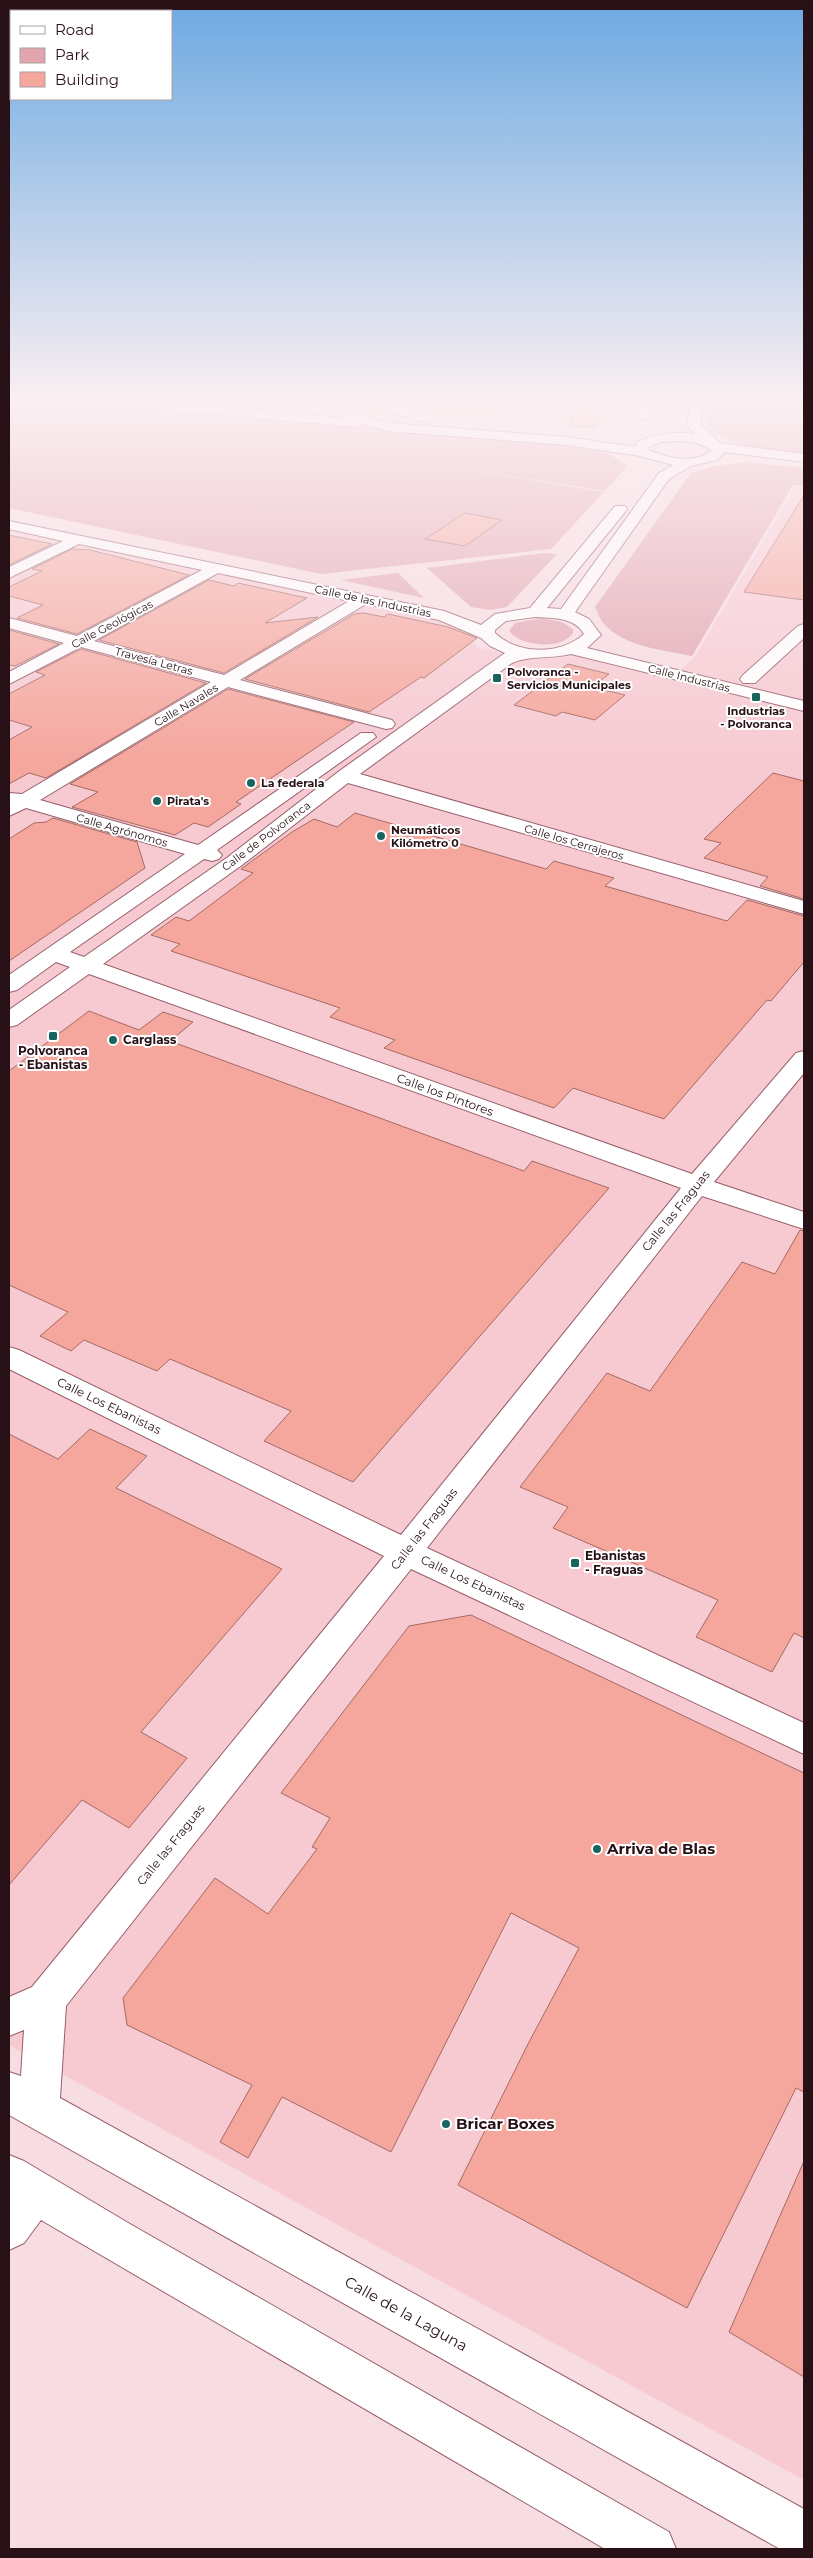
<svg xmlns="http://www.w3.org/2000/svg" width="813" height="2558" viewBox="0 0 813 2558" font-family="Montserrat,sans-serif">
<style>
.built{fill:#f7cad2}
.green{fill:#e2a5b0}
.water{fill:#5299d7}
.building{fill:#f5a79e;stroke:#a46a63}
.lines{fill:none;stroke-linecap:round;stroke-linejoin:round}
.minor-casing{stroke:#975e6a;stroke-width:2}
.minor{fill:#fff;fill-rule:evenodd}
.poi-dot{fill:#18645e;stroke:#fff;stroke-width:2}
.labels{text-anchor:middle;stroke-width:4;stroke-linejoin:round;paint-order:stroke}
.far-street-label{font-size:11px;fill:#281116;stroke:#fff}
.far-poi-label{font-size:11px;font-weight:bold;fill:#281116;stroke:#fff;text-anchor:start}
.poi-label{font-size:12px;font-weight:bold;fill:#281116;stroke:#fff;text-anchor:start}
.street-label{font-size:12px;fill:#281116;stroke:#fff}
.near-poi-label{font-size:15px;font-weight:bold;fill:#281116;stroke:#fff;text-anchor:start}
.near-street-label{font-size:15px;fill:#281116;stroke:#fff}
</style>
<rect width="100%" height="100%" fill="#f7dce1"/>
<path class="built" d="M194 402H311V404L286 409Z
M795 487H804V2480L9 2045V526L452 620 477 647 529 659 577 656 672 680 696 655Z"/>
<path class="green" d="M9 402H104L568 446 608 453 627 466 605 491 410 460 604 492 551 549 321 574 9 508Z
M712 402H802L804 403V454C772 450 738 449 710 431L708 421Z
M745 462 804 468V486L793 485 692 656C663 650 625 647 604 624 600 620 598 612 595 607L691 473 714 466Z
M544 553 557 554 507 607 490 610 471 607 427 568Z
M398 573 424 598 341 580Z
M542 618 562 622 573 629V633C562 650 521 647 509 631L515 623Z"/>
<path class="water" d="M737 402H763L764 411 737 410Z"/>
<path class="building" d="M580 402H607L596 428 569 426Z
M804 495V600L744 592Z
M465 513 502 520 465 546 425 539Z
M9 535 52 544 9 565Z
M72 549 90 550 189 575 77 634 17 618 43 605 9 596V587L42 571 32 569Z
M209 580 234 586 238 583 307 598 265 623 318 617 224 673 99 640Z
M364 613 384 617 388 614 448 627 477 638 424 678 421 677 369 712 245 679 354 614Z
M9 630 59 644 15 666 9 665Z
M81 649 206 683 46 778 29 773 9 784V740L32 727 9 720V694L45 675 36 672Z
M568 664 609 674 592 687 625 695 595 720 562 712 556 716 514 705Z
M228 689 354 722 236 802 241 804 208 827 194 823 175 835 72 807 98 792 70 784Z
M773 773 804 781V899L760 886 768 877 704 858 721 843 704 839Z
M355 813 546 869 554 861 614 878 605 886 727 921 747 900 804 916V962L771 1001 767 1000 664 1119 573 1088 554 1108 384 1048 395 1040 330 1017 340 1008 171 951 180 944 151 935 176 917 189 921 253 873 241 869 292 832 314 819 337 827Z
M53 818 137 842 145 868 9 961V839L34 823 46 822Z
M89 1011 139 1030 163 1012 193 1022 170 1041 524 1171 532 1161 609 1188 353 1482 264 1441 291 1411 170 1359 157 1371 84 1340 71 1351 40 1336 68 1312 9 1285V1071Z
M800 1230 804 1231V1638L794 1633 772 1672 696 1637 718 1600 553 1528 568 1507 520 1487 607 1373 650 1391 742 1262 775 1274Z
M90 1429 147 1456 116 1488 282 1569 141 1732 187 1758 129 1828 82 1800 9 1885V1434L58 1459Z
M471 1615 804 1773V2092L796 2088 687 2308 458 2185 528 2044 579 1948 511 1913 391 2152 282 2097 248 2158 220 2142 252 2085 127 2025 123 1998 215 1878 268 1914 317 1849 312 1847 330 1818 281 1793 409 1626Z
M804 2161V2377L729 2332Z"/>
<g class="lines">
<defs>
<path id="minor" d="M119 402H163L343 418 328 408 325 402H337L354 413 388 423 566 437 636 447 637 442C656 434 675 431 695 434L687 425 691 402H703L700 424 720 443 804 454V462L725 452 717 460 691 466 669 479 575 612 589 619 601 635 587 648 804 701V711L571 654C551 659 530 655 512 663L360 774 804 901V914L348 783 242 865 103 964 692 1174 796 1053 804 1051V1073L714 1182 804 1212V1229L702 1196 427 1548 804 1723V1754L411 1569 66 2006 60 2098 804 2509V2549H780L9 2115V2072L21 2076 24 2030 9 2036V1997L32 1987 384 1556 9 1369V1347L19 1350 401 1535 681 1188 89 974 17 1025 9 1027V1010L70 967 56 962 17 990 9 992V975L185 854 26 808 9 816V793L22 794 211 682 81 647 9 684V672L64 643 9 628V618L77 636 202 570 79 544 9 578V567L63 541 9 529V521L444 611 481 625 495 614 530 608 615 506H625L627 509 625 512 547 608 561 609 659 473 673 465 640 456 566 445 387 431 364 424 358 427 125 406ZM680 441 697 443 712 450C696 465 667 458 649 450V447L661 442ZM218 573 349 601 224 675 94 641ZM366 604 439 620 481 638 490 646 505 653 338 772 228 857 84 957 70 952 204 859 212 861 219 859 222 855 217 850 376 737 373 733H361L198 845 40 800 228 687 386 729 392 728 395 724 392 720 240 680ZM535 617C552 618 575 617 584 634 561 655 518 655 495 633V630L506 621Z
M371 402H387L432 415 433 418 427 422 393 414Z
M643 402H655L650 416 644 420 638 416Z
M804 624V638L755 683H743L740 679 743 675 798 626Z
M9 2155 24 2161 130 2224 669 2532 676 2549H605L41 2220 24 2243 9 2250Z"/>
</defs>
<use href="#minor" class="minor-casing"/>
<use href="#minor" class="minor"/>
</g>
<linearGradient id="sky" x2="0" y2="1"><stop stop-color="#6ca9e1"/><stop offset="0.53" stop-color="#fbeff2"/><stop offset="1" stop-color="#fbeff2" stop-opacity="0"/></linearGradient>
<rect width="813" height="760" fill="url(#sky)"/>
<g class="poi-dot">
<rect x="492" y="673" width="10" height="10" rx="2.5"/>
<rect x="751" y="692" width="10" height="10" rx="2.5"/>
<circle cx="251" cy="783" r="5"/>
<circle cx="157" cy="801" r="5"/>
<circle cx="381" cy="836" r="5"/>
<rect x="48" y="1031" width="10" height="10" rx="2.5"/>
<circle cx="113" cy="1040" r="5"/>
<rect x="570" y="1558" width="10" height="10" rx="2.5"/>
<circle cx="597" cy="1849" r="5"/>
<circle cx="446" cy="2124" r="5"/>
</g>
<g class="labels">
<g class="far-street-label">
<text transform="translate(373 601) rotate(12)" y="4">Calle de las Industrias</text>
<text transform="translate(112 624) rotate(-28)" y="4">Calle Geológicas</text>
<text transform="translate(154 661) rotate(15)" y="4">Travesía Letras</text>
<text transform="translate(689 678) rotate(14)" y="4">Calle Industrias</text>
<text transform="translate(186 705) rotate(-31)" y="4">Calle Navales</text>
<text transform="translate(122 830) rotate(16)" y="4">Calle Agrónomos</text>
<text transform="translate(266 836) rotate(-37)" y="4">Calle de Polvoranca</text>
<text transform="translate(574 842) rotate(16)" y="4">Calle los Cerrajeros</text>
</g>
<g class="far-poi-label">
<text x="507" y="676">Polvoranca -<tspan x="507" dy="13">Servicios Municipales</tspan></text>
<text x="756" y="715" text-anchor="middle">Industrias<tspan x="756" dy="13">- Polvoranca</tspan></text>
<text x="261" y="787">La federala</text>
<text x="167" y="805">Pirata's</text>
<text x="391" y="834">Neumáticos<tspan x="391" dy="13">Kilómetro 0</tspan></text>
</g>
<g class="poi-label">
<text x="123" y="1044">Carglass</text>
<text x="53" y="1055" text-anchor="middle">Polvoranca<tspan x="53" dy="14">- Ebanistas</tspan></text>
<text x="585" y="1560">Ebanistas<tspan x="585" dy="14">- Fraguas</tspan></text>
</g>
<g class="street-label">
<text transform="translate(445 1095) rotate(20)" y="4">Calle los Pintores</text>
<text transform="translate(676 1211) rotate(-51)" y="4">Calle las Fraguas</text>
<text transform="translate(109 1406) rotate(26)" y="4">Calle Los Ebanistas</text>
<text transform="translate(424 1529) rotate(-52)" y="4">Calle las Fraguas</text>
<text transform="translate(473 1583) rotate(25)" y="4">Calle Los Ebanistas</text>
<text transform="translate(171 1845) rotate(-51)" y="4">Calle las Fraguas</text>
</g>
<g class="near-poi-label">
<text x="607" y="1854">Arriva de Blas</text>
<text x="456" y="2129">Bricar Boxes</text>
</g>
<g class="near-street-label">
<text transform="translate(406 2314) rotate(29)" y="5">Calle de la Laguna</text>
</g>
</g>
<rect width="813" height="2558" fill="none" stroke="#281116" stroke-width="20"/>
<rect x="10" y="10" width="162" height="90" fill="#ffffff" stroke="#a9a0a2"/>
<rect x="20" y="26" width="25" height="8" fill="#ffffff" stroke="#a9a0a2"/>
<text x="55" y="35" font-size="15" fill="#281116">Road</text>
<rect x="20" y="48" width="25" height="15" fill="#e2a5b0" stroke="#a9a0a2"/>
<text x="55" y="60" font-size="15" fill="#281116">Park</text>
<rect x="20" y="72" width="25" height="15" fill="#f5a79e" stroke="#a9a0a2"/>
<text x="55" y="85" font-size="15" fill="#281116">Building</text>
</svg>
